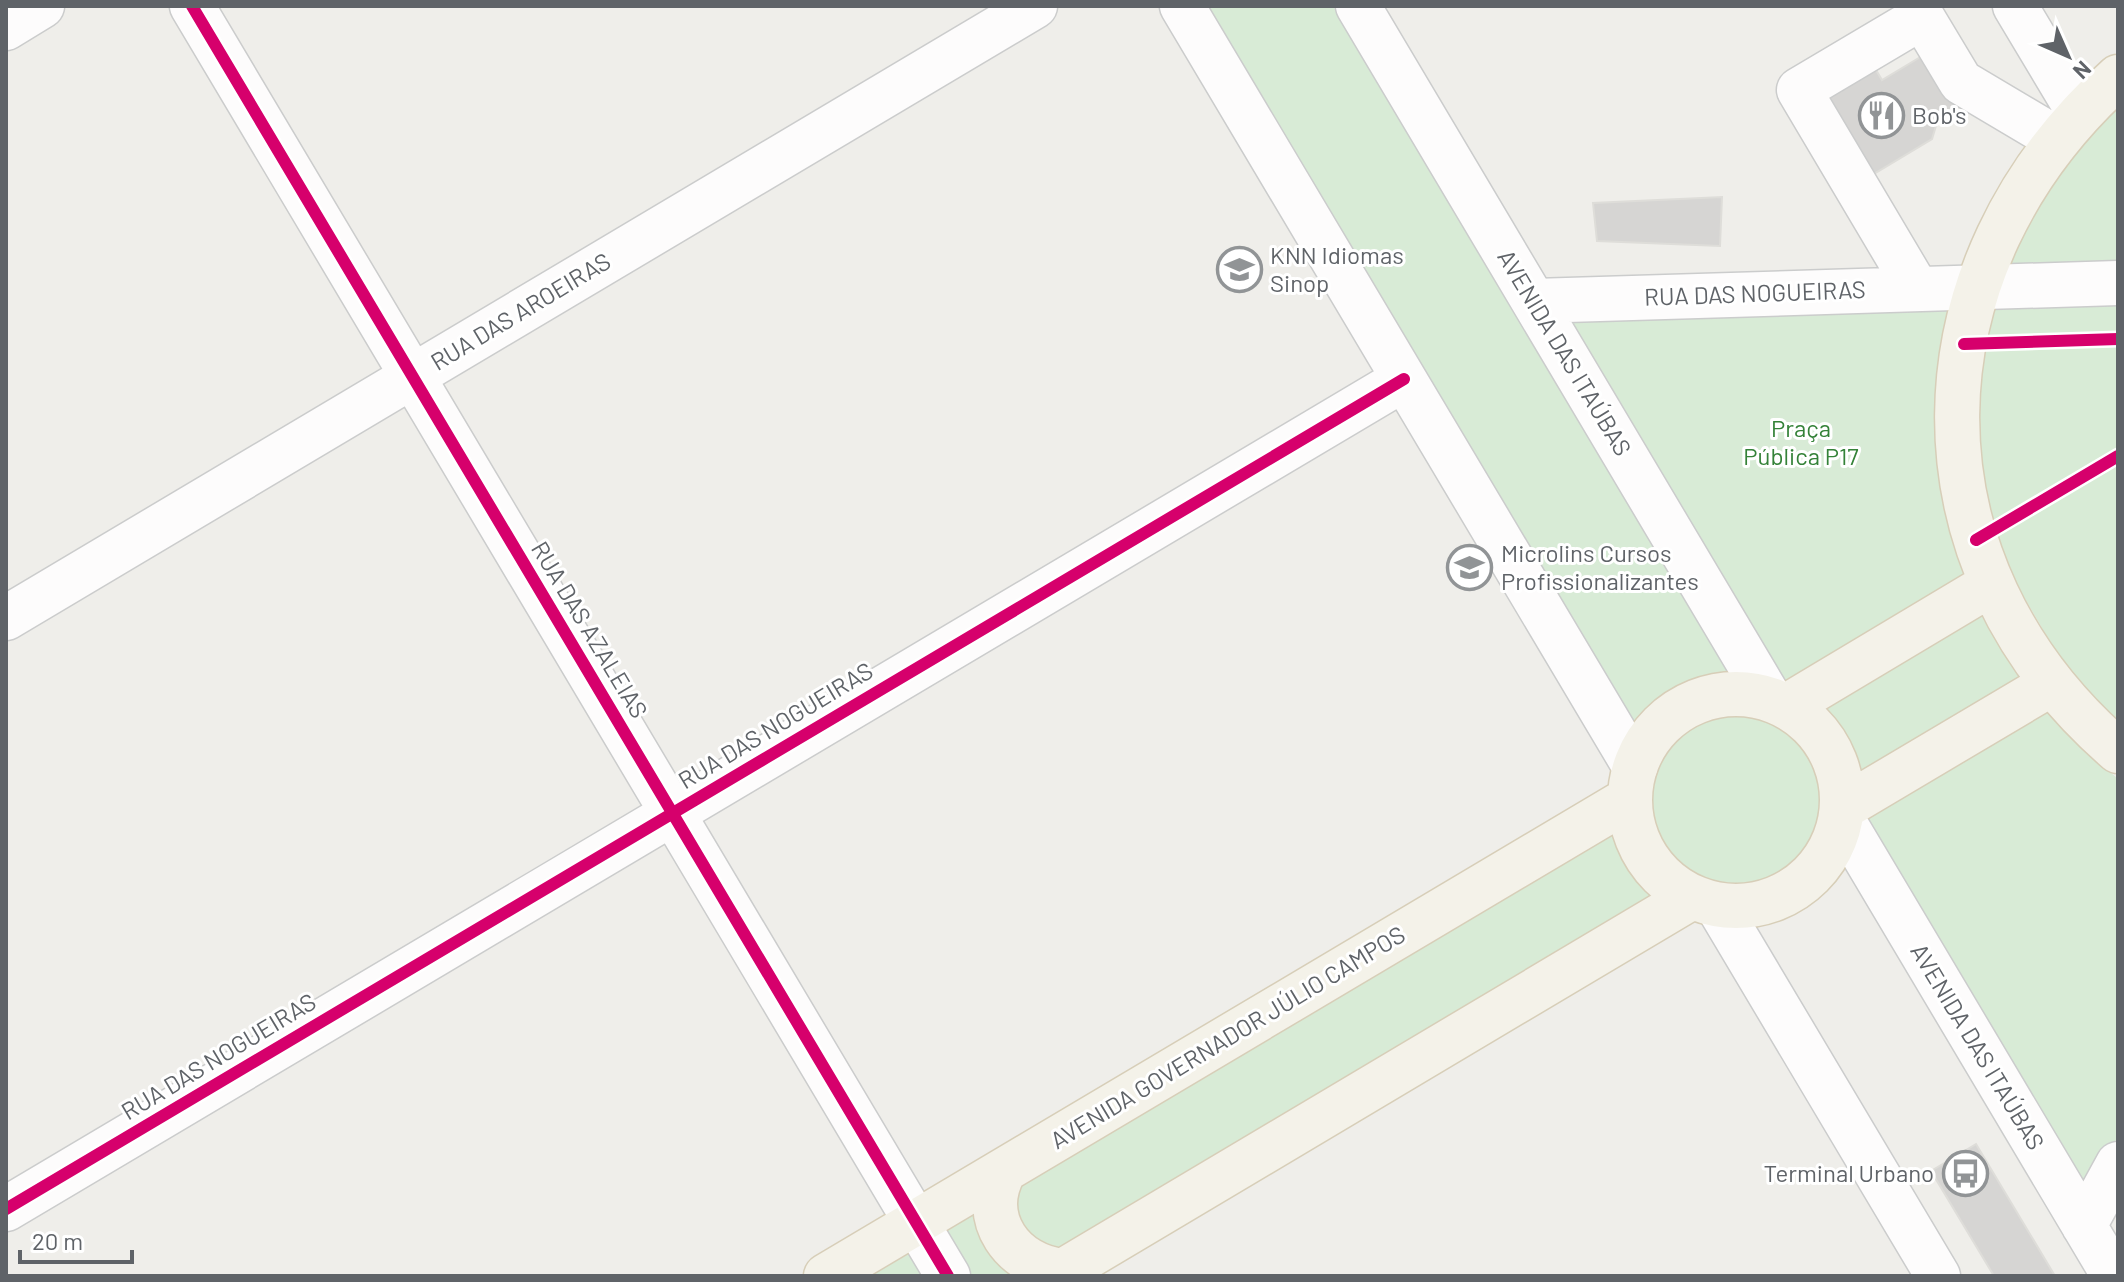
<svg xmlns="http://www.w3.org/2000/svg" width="2124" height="1282" viewBox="0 0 2124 1282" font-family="Barlow,sans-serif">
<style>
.green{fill:#d8ebd6}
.building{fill:#d6d5d3;stroke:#deddd9;stroke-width:2}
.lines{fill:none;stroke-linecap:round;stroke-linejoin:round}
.minor-casing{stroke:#cbcccc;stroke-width:47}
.major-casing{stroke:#d7ceb8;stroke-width:47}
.minor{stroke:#fdfcfc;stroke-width:44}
.major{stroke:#f4f2e9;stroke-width:44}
.cycleway-casing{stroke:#fff;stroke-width:17}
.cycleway{stroke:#d6006c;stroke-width:12}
.labels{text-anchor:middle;stroke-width:6;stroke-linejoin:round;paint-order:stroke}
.poi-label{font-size:24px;fill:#5f6368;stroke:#fff;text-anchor:start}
.street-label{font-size:24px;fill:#5f6368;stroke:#fff}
.park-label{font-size:24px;fill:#348238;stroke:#fff}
</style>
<rect width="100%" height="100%" fill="#efeeea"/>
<path class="green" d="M1208 6H1333L1729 671C1689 676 1660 693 1634 723Z
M2118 107V723L2066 669 2010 573 1993 525 1982 469 1979 418 1981 363 1993 310 2010 257 2063 164Z
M1951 301C1912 502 1964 646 2118 779V1136L2088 1191 1866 819C1857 740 1851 725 1785 681L1566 313Z
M1651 800a85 85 0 1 1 170 0a85 85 0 1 1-170 0Z
M1613 834 1629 872 1652 896 1012 1276H869Z"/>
<path class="building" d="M1932 50 1963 102 1939 116 1932 139 1862 181 1815 90 1869 58 1882 80Z
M1722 197 1720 246 1597 241 1593 203Z
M1976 1144 2055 1276H1994L1931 1171Z"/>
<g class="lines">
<defs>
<path id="minor" d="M192 6 948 1276
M1182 6 1635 767
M1358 6 1770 699
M2015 6 2079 113
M6 28 42 6
M1917 289 1799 90 1922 17 1961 82 2057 139
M1534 301 2118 283
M6 618 1035 6
M1841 817 2114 1276
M1717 905 1938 1276
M6 1209 1404 379
M2084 1226 2118 1164"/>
<path id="major" d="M2118 77C1907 267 1900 563 2118 751
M1630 800a106 106 0 1 1 212 0a106 106 0 1 1-212 0Z
M1787 706 1991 584
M1842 808 2051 684
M1004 1171C978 1219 1013 1266 1063 1271
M826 1276 1629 799
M1055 1276 1692 897"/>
</defs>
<use href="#minor" class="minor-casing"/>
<use href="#major" class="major-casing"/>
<use href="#minor" class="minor"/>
<use href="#major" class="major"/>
<defs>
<path id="cycleway" d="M192 6 948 1276
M1964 344 2118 339
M1976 540 2118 456
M6 1209 1404 379"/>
</defs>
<use href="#cycleway" class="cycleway-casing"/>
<use href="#cycleway" class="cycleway"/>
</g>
<defs>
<symbol id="restaurant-ring" viewBox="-11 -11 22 22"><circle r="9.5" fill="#fff" stroke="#919496" stroke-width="1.5"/><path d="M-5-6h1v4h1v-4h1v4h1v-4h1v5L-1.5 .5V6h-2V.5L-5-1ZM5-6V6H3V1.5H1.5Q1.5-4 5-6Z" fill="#919496"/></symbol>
<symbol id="school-ring" viewBox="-11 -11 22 22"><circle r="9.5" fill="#fff" stroke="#919496" stroke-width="1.5"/><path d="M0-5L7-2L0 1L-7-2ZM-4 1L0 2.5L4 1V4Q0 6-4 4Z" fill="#919496"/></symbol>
<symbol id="bus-ring" viewBox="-11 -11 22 22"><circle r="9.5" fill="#fff" stroke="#919496" stroke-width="1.5"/><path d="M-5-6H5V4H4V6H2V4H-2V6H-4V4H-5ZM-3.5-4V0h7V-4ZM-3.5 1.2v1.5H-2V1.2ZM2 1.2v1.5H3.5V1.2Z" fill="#919496"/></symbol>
</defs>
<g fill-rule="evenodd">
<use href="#restaurant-ring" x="1856" y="90" width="51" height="51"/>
<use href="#school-ring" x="1214" y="244" width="51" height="51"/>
<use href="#school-ring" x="1444" y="542" width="51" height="51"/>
<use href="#bus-ring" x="1940" y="1148" width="51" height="51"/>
</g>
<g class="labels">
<g class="poi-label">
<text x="1912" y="124">Bob's</text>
<text x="1270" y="264">KNN Idiomas<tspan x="1270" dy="28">Sinop</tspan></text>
<text x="1501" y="562">Microlins Cursos<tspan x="1501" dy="28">Profissionalizantes</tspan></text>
<text x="1934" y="1182" text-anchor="end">Terminal Urbano</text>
</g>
<g class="street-label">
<text transform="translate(1755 294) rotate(-2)" y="8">RUA DAS NOGUEIRAS</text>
<text transform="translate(521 312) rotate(-31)" y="8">RUA DAS AROEIRAS</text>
<text transform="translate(1564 353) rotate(59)" y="8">AVENIDA DAS ITAÚBAS</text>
<text transform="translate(589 630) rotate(59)" y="8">RUA DAS AZALEIAS</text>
<text transform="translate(776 726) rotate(-31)" y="8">RUA DAS NOGUEIRAS</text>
<text transform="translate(1228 1038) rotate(-31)" y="8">AVENIDA GOVERNADOR JÚLIO CAMPOS</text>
<text transform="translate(1977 1047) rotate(59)" y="8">AVENIDA DAS ITAÚBAS</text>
<text transform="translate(219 1057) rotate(-31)" y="8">RUA DAS NOGUEIRAS</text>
</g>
<g class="park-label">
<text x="1801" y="437">Praça<tspan x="1801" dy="28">Pública P17</tspan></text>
</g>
</g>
<rect width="2124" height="1282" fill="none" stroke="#5f6368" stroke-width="16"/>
<g transform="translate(2068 56) rotate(135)" stroke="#ffffff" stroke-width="6" paint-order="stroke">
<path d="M0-6L14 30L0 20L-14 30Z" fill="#5f6368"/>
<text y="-12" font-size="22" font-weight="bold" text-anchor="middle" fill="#5f6368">N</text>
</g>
<path d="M20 1250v12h112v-12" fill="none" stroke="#5f6368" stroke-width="4"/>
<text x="32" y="1250" font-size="24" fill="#5f6368" stroke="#ffffff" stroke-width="6" paint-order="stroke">20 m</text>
</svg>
